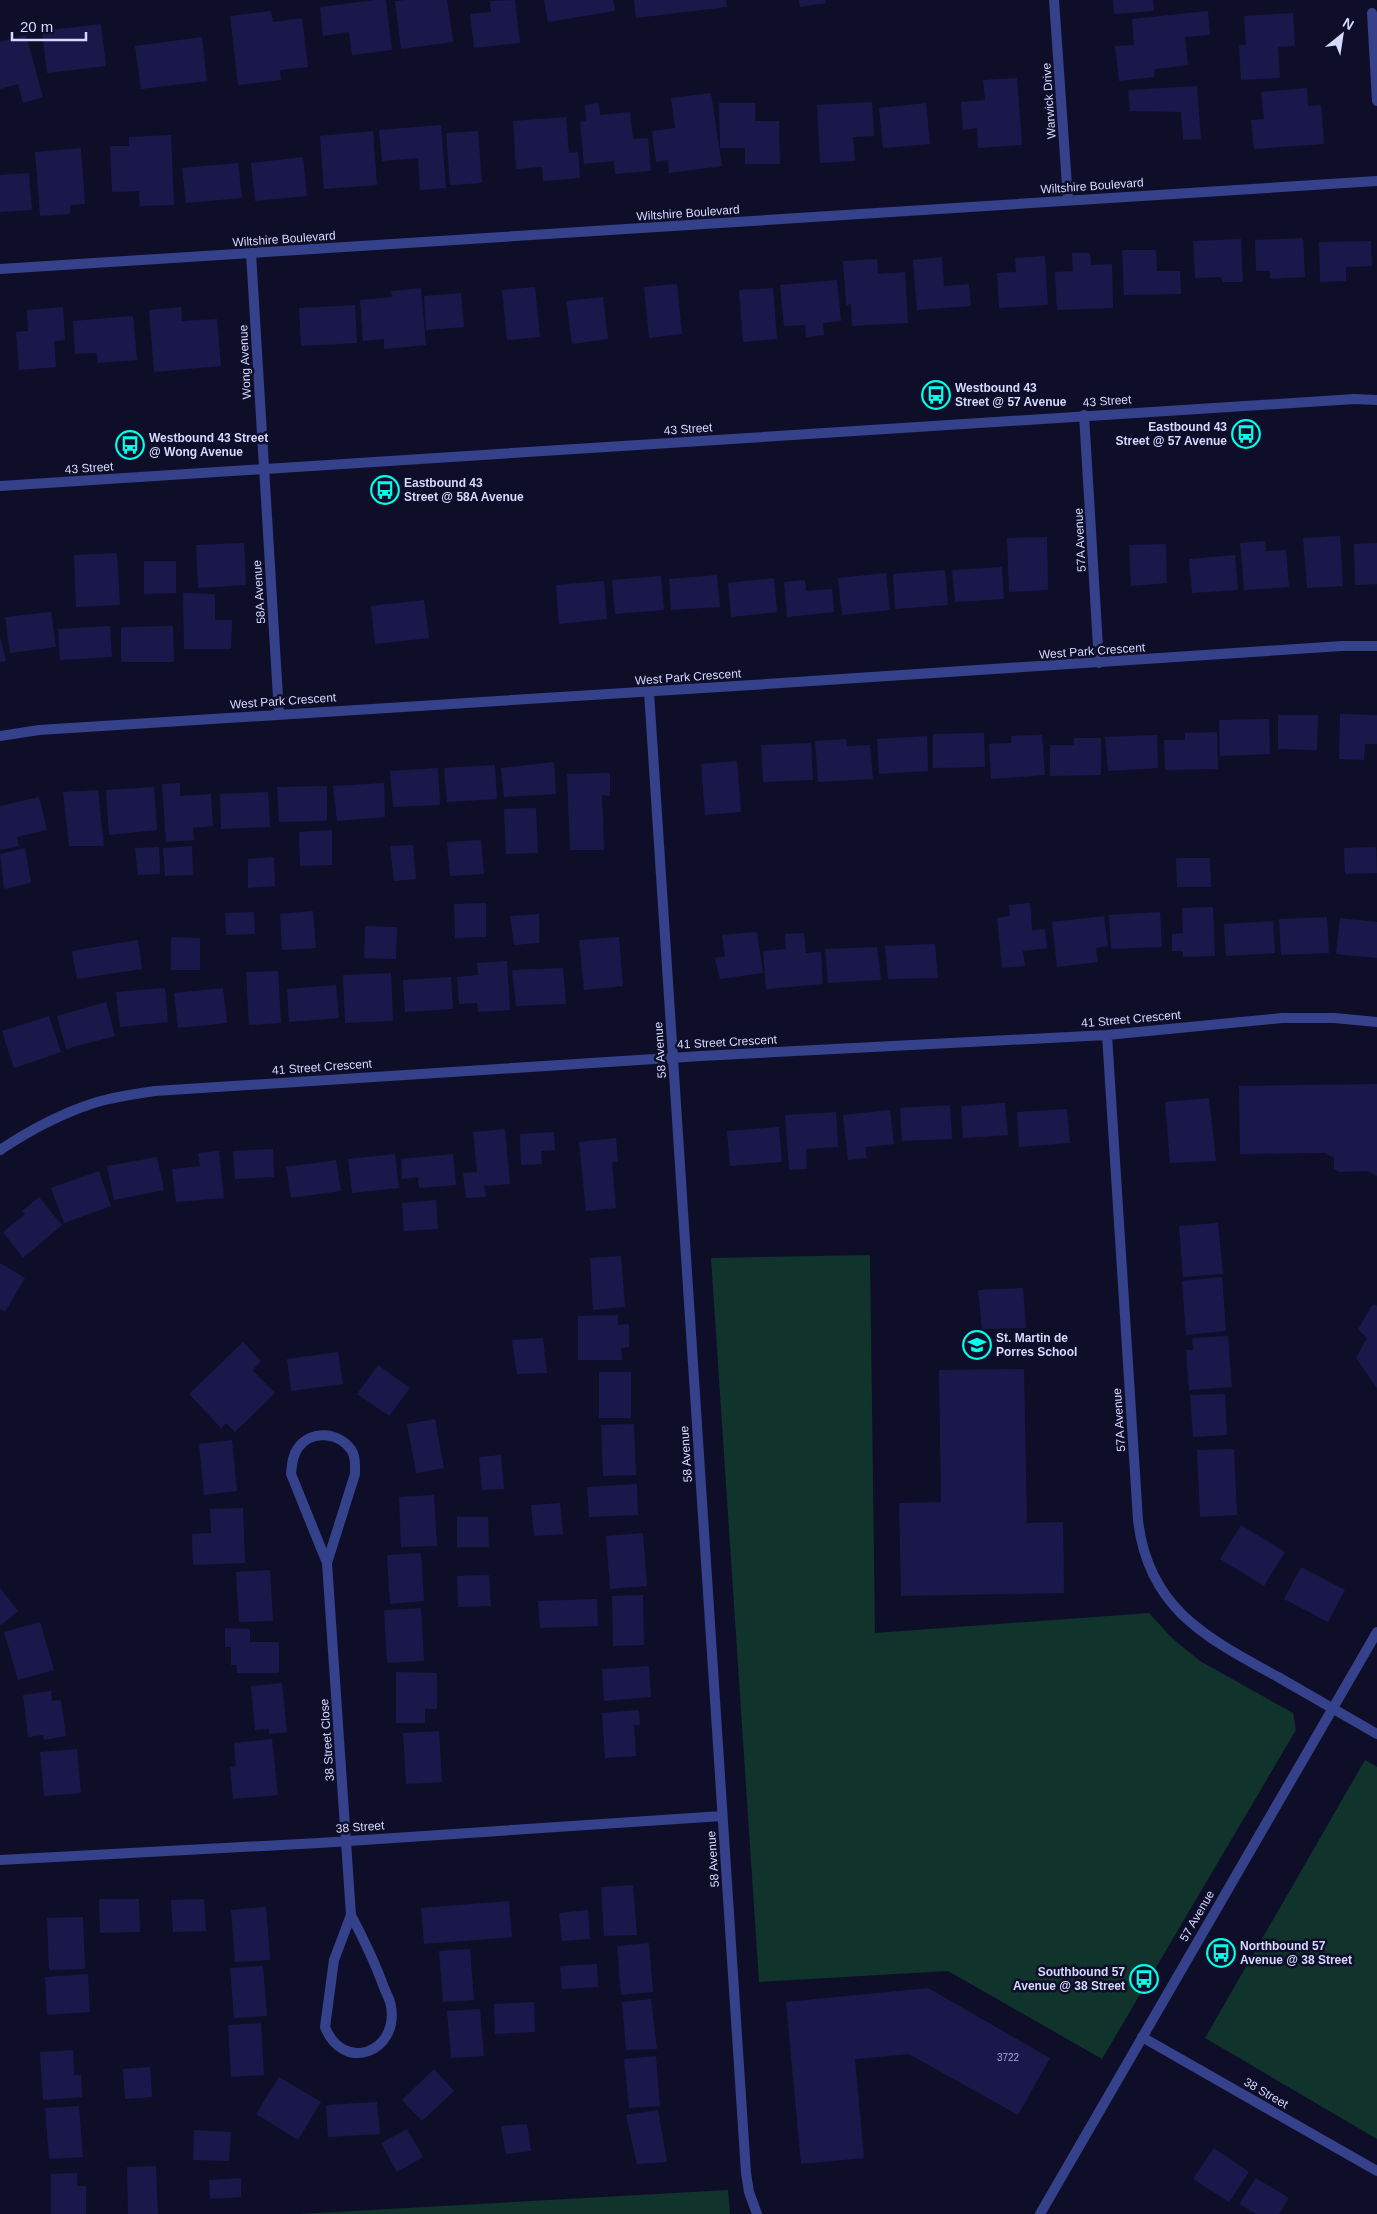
<svg xmlns="http://www.w3.org/2000/svg" width="1377" height="2214" viewBox="0 0 1377 2214" font-family="Arial,sans-serif">
<style>
.green{fill:#10332c}
.building{fill:#1a184b}
.lines{fill:none;stroke-linecap:round;stroke-linejoin:round}
.minor{stroke:#35418b;stroke-width:10}
.tertiary{stroke:#35418b;stroke-width:10}
.labels{text-anchor:middle;stroke-width:5;stroke-linejoin:round;paint-order:stroke}
.number-label{font-size:10px;fill:#a6a8d2}
.street-label{font-size:12px;fill:#d5d8ff;stroke:#0e0e29}
.poi-label{font-size:12px;font-weight:bold;fill:#d5d8ff;stroke:#0e0e29;text-anchor:start}
</style>
<rect width="100%" height="100%" fill="#0e0e29"/>
<path class="green" d="M870 1255 875 1633 1149 1613 1172 1638 1200 1661 1293 1713 1296 1730 1102 2059 948 1971 759 1982 711 1258Z
M1365 1760 1377 1767V2139L1205 2038Z
M728 2190 730 2214H299Z"/>
<path class="building" d="M375 0H386L392 50 352 55 349 32 323 36 320 7Z
M406 0H447L453 42 401 49 395 1Z
M515 0 520 43 474 48 470 14 491 12 490 1Z
M544 0H613L615 11 548 22Z
M634 0H726L727 7 636 18Z
M799 0H825L826 3 800 7Z
M1113 0H1153L1154 11 1114 14Z
M271 11 273 22 302 18 308 67 280 70 281 80 238 85 230 16Z
M1208 11 1210 35 1185 37 1188 65 1155 69 1154 77 1119 81 1115 46 1134 45 1132 19Z
M1293 13 1295 46 1278 47 1280 78 1241 80 1239 45H1246L1244 16Z
M101 24 106 66 47 73 42 31Z
M26 35 43 97 23 103 18 84 0 89V42Z
M202 37 207 81 141 89 135 46Z
M1017 78 1022 145 978 148 977 128 963 130 961 102 985 100 983 80Z
M1197 86 1201 139 1183 140 1181 112 1130 111 1128 90Z
M1307 88 1308 106 1321 105 1324 144 1254 149 1251 120 1264 119 1261 92Z
M711 93 722 166 669 173 668 160 656 162 652 131 675 128 671 98Z
M872 102 874 136 853 137 855 161 820 163 817 105Z
M599 103 600 115 630 112 633 139 648 138 651 171 615 174 614 161 584 164 580 122 586 121 585 105Z
M719 103H755V121H779L780 164H745V148H720Z
M926 103 930 144 883 148 879 108Z
M566 117 569 153 578 152 580 178 543 181 542 167 516 169 513 121Z
M441 125 446 188 420 190 418 158 382 161 379 130Z
M373 131 377 185 324 189 320 136Z
M478 131 482 183 450 185 446 133Z
M171 135 174 205 140 206 139 191 112 192 110 146H129V137Z
M81 148 85 204 70 205V214L40 216 35 152Z
M303 157 307 196 255 201 251 163Z
M238 163 242 198 186 203 182 168Z
M29 173 32 210 0 212V175Z
M1303 238 1305 277 1270 279V271H1256L1255 240Z
M1241 239 1243 282H1223L1221 277 1195 278 1193 241Z
M1371 241 1372 266 1346 267V281L1320 282 1319 242Z
M1122 250H1156L1157 271H1180L1181 294 1124 295Z
M1072 253H1090L1091 265 1112 264 1113 308 1057 310 1055 272 1073 271Z
M1045 256 1048 305 999 308 997 273 1016 272 1015 258Z
M942 257 944 286 969 284 971 306 917 310 913 260Z
M877 259 878 274 905 272 908 323 852 326 851 304 846 305 843 261Z
M837 280 841 321 823 323 824 335 806 337 805 325 784 326 780 285Z
M677 284 682 334 649 338 644 287Z
M535 287 540 337 507 340 502 290Z
M421 288 426 345 384 349V339L363 341 360 300 392 297 391 291Z
M773 288 777 339 743 342 739 290Z
M461 293 464 327 426 330 424 296Z
M603 297 608 339 572 344 566 301Z
M355 305 357 343 301 346 299 308Z
M63 307 65 340 54 341 56 367 19 370 16 332 28 331 27 310Z
M181 307 182 321 217 319 221 366 154 372 149 310Z
M133 316 137 360 98 363 97 353 75 354 73 321Z
M1340 536 1343 586 1307 588 1303 538Z
M1047 537 1048 590 1009 592 1007 538Z
M1265 541 1266 551 1286 550 1289 587 1244 590 1240 543Z
M244 543 246 585 198 588 196 545Z
M1377 543V584L1355 585 1354 544Z
M1166 544 1167 583 1131 586 1129 545Z
M117 553 120 605 76 607 74 555Z
M1235 555 1238 590 1192 593 1189 559Z
M144 561H176V593L144 594Z
M1002 567 1004 599 955 602 952 570Z
M945 570 948 605 895 609 893 574Z
M886 573 890 610 842 615 838 578Z
M717 575 720 607 671 610 669 579Z
M661 576 664 610 615 614 612 580Z
M774 578 777 612 731 617 728 583Z
M805 580 806 591 832 589 834 612 787 617 784 582Z
M604 581 607 619 559 624 556 585Z
M183 593 215 594V620H232L231 649H184Z
M424 600 429 638 375 644 371 606Z
M51 612 56 647 10 653 5 617Z
M110 626 112 657 60 660 58 629Z
M173 626 174 662H121V627Z
M0 637 6 661 0 662Z
M1340 714 1377 715V744H1365L1364 760 1339 759Z
M1278 715H1318L1317 750 1278 749Z
M1269 719 1270 754 1220 756 1219 720Z
M1217 732 1218 769 1165 770 1164 740H1185V733Z
M984 733 985 767 933 768V734Z
M1042 735 1045 775 991 779 989 744 1011 743V736Z
M1157 735 1158 768 1108 771 1105 737Z
M927 736 928 771 879 774 877 739Z
M1074 738H1101V775L1050 776V745H1074Z
M846 739 847 746 870 745 873 779 818 782 815 741Z
M811 743 813 780 763 782 761 745Z
M737 761 741 812 705 815 701 764Z
M554 762 556 794 504 797 501 768Z
M495 765 497 799 447 802 444 768Z
M438 768 440 805 393 807 390 771Z
M610 773V796L602 795 604 850H570L567 774Z
M180 783V796L211 794 213 826 193 828 194 840 166 842 162 784Z
M384 783 385 817 337 821 333 786Z
M327 786V821L279 822 277 787Z
M154 787 157 830 109 835 106 790Z
M98 790 104 846H69L63 792Z
M268 792 270 827 221 829 220 794Z
M39 797 47 830 17 837 19 846 0 850V806Z
M536 808 538 853 506 854 504 809Z
M332 830V865L300 866 299 832Z
M481 840 484 874 450 876 447 842Z
M413 845 416 879 394 881 390 846Z
M192 846 193 875 165 876 163 848Z
M159 847 160 874 138 875 135 848Z
M1376 847 1377 873 1345 874 1344 848Z
M25 848 31 883 4 889 0 854Z
M274 857 275 886 248 888V859Z
M1176 858H1210L1211 887H1177Z
M486 903V937L455 938 454 904Z
M1030 903 1032 930 1045 929 1047 948 1023 951 1025 966 1002 968 997 918 1010 916 1009 905Z
M1213 907 1215 956 1183 957V951H1172V934L1183 933 1182 908Z
M313 911 316 948 282 950 280 914Z
M254 912 255 934 226 935 225 913Z
M1160 912 1162 947 1111 949 1109 915Z
M539 914V943L514 945 510 916Z
M1104 916 1108 946 1096 948 1098 962 1057 967 1052 922Z
M1327 917 1329 953 1281 955 1279 919Z
M1340 918 1377 922V958L1336 954Z
M1273 921 1275 953 1226 956 1224 924Z
M365 926 397 927 396 959 364 958Z
M757 932 763 973 720 979 715 958 725 956 722 935Z
M804 933 806 953 821 952 823 984 766 989 763 951 786 949 785 934Z
M171 937 200 938V970H171Z
M619 937 623 986 584 990 579 940Z
M138 940 142 969 77 979 72 951Z
M935 944 938 978 888 979 885 946Z
M877 947 881 980 828 983 825 949Z
M507 961 510 1010 478 1012 477 1003 459 1004 457 977 478 975 477 963Z
M563 968 566 1004 516 1006 512 970Z
M278 971 281 1023 249 1025 246 972Z
M391 973 393 1021 345 1023 343 975Z
M451 977 453 1009 405 1012 403 980Z
M336 985 339 1018 289 1022 287 989Z
M165 988 168 1022 120 1027 116 992Z
M223 988 227 1023 178 1028 174 993Z
M106 1002 115 1036 66 1049 57 1016Z
M49 1016 61 1052 14 1068 2 1031Z
M1377 1084V1176L1367 1171 1339 1172 1334 1169V1158L1325 1153 1240 1154 1239 1086Z
M1209 1098 1216 1161 1170 1163 1165 1102Z
M1005 1103 1008 1135 963 1138 961 1106Z
M950 1105 952 1139 902 1141 900 1108Z
M1067 1109 1070 1143 1019 1147 1017 1112Z
M890 1110 894 1144 865 1147 867 1158 848 1160 843 1115Z
M836 1112 838 1147 806 1149 807 1169 789 1170 785 1115Z
M779 1127 782 1162 730 1166 727 1131Z
M505 1129 510 1184 484 1186 486 1197 466 1198 463 1173 477 1172 473 1132Z
M554 1132 555 1150 541 1151 542 1164 521 1165 520 1134Z
M616 1138 618 1162H612L616 1208 586 1211 579 1142Z
M273 1149 274 1177 235 1179 233 1151Z
M219 1151 224 1198 176 1202 172 1169 200 1166 198 1153Z
M395 1154 399 1188 352 1193 348 1159Z
M453 1154 456 1185 419 1188 418 1177 402 1179 401 1159Z
M157 1157 164 1190 114 1200 107 1166Z
M336 1160 341 1191 291 1198 286 1167Z
M99 1171 111 1206 64 1223 51 1188Z
M39 1197 62 1225 23 1258 3 1232 25 1214 22 1211Z
M436 1200 438 1229 404 1231 402 1203Z
M1218 1223 1223 1274 1183 1277 1179 1226Z
M621 1256 625 1307 593 1310 590 1258Z
M0 1263 25 1278 5 1312 0 1309Z
M1222 1277 1226 1331 1186 1335 1182 1281Z
M1023 1288 1026 1328 982 1329 978 1290Z
M1373 1304 1377 1306V1388L1356 1358 1367 1338 1358 1329Z
M618 1315V1325L629 1324V1347L621 1348 622 1360H578V1316Z
M1228 1336 1232 1387 1189 1390 1186 1350H1193L1192 1338Z
M543 1338 547 1373 517 1374 512 1340Z
M243 1342 261 1361 252 1370 275 1393 235 1432 226 1423 221 1428 189 1394Z
M338 1352 343 1384 291 1391 287 1359Z
M378 1365 410 1388 389 1416 357 1394Z
M1024 1369 1027 1523 1063 1522 1064 1593 901 1596 899 1503 941 1502 939 1370Z
M599 1372H631V1418H599Z
M1225 1394 1227 1435 1193 1437 1190 1395Z
M435 1419 444 1468 416 1473 407 1424Z
M634 1424 636 1475 603 1476 601 1425Z
M232 1440 237 1491 204 1495 199 1444Z
M1234 1449 1237 1515 1200 1517 1197 1450Z
M501 1455 504 1489 482 1490 479 1457Z
M637 1484 638 1515 589 1517 587 1487Z
M434 1495 437 1546 401 1547 399 1497Z
M560 1503 563 1534 534 1536 531 1505Z
M243 1508 245 1563 193 1565 192 1534 211 1533 210 1509Z
M457 1517H488L489 1547H457Z
M1241 1525 1285 1552 1264 1586 1220 1559Z
M643 1533 647 1586 610 1589 606 1536Z
M421 1553 424 1601 390 1604 387 1555Z
M1301 1567 1345 1590 1328 1622 1284 1599Z
M270 1570 273 1621 239 1622 236 1572Z
M489 1575 491 1606 458 1607 457 1576Z
M0 1588 18 1611 0 1626Z
M643 1595 644 1645 613 1646 612 1596Z
M597 1599 598 1626 540 1628 538 1601Z
M421 1608 424 1661 387 1663 384 1610Z
M40 1622 54 1670 18 1680 4 1632Z
M225 1628 250 1629V1642H279V1673H237V1665H231V1647H225Z
M649 1666 651 1697 604 1701 602 1669Z
M396 1672 437 1673V1709H425V1723H396Z
M282 1683 287 1732 269 1734V1729L255 1730 251 1686Z
M51 1691 52 1701 61 1700 66 1736 44 1740 43 1735 28 1737 23 1695Z
M639 1710 640 1725H634L636 1756 605 1758 602 1713Z
M439 1731 442 1782 406 1784 403 1733Z
M272 1739 278 1795 233 1799 230 1767 236 1766 234 1743Z
M77 1749 81 1793 44 1796 40 1752Z
M633 1885 637 1935 604 1936 601 1887Z
M99 1899H139L140 1932 100 1933Z
M204 1899 206 1931 173 1932 171 1900Z
M509 1901 512 1937 424 1944 421 1908Z
M266 1907 270 1960 235 1962 231 1910Z
M588 1910 590 1939 562 1941 559 1913Z
M83 1917 85 1969 49 1970 47 1918Z
M649 1943 653 1992 621 1995 617 1946Z
M470 1949 474 2000 443 2002 439 1951Z
M597 1964 598 1987 562 1989 560 1966Z
M263 1966 267 2016 234 2018 230 1968Z
M88 1974 90 2012 47 2015 45 1977Z
M928 1988 1050 2058 1018 2115 909 2054 855 2059 864 2158 801 2164 786 2002Z
M651 1999 657 2049 626 2050 622 2002Z
M534 2002 535 2032 495 2034 494 2004Z
M480 2009 484 2056 451 2058 447 2011Z
M261 2023 264 2075 231 2077 228 2025Z
M73 2050 74 2075H81L82 2097 43 2100 40 2052Z
M656 2056 660 2106 629 2108 624 2059Z
M150 2067 152 2097 125 2099 123 2069Z
M434 2069 454 2091 422 2121 402 2100Z
M279 2077 321 2102 298 2140 256 2114Z
M377 2102 380 2134 328 2137 326 2105Z
M79 2106 83 2157 49 2159 45 2108Z
M658 2110 667 2162 637 2164 626 2115Z
M527 2124 531 2151 506 2154 501 2126Z
M407 2129 423 2157 397 2172 381 2143Z
M194 2130 231 2132 229 2161 193 2160Z
M1214 2148 1249 2172 1229 2202 1193 2179Z
M156 2166 158 2214H128L127 2167Z
M77 2173V2186H86V2214H51V2174Z
M241 2178V2197L210 2199 209 2180Z
M1256 2178 1289 2198 1279 2214H1256L1239 2204Z"/>
<g class="lines">
<path class="minor" d="M1054 0 1068 200
M1372 13 1377 101
M251 253 279 714
M0 269 1377 181
M1084 415 1099 663
M649 692 746 2173 749 2192 757 2214
M0 736 39 730C473 701 908 677 1342 646H1377
M1107 1035 1138 1520C1148 1609 1207 1638 1278 1677 1311 1696 1344 1715 1377 1734
M0 1150C30 1130 60 1114 94 1103 113 1097 134 1094 155 1091L701 1056 1107 1035 1282 1018H1334L1377 1022
M327 1563 355 1474C355 1466 356 1458 352 1451 340 1432 311 1429 298 1448 292 1456 292 1465 291 1474L327 1563 351 1915C363 1938 374 1960 383 1985 385 1991 390 1999 391 2006 399 2053 343 2073 325 2027L334 1960 351 1915
M0 1860 319 1843 722 1816
M1142 2037 1377 2171"/>
<path class="tertiary" d="M0 486 1354 399 1377 400
M1040 2214 1377 1632"/>
</g>
<defs>
<symbol id="bus-ring" viewBox="-11 -11 22 22"><circle r="9.5" fill="#0e0e29" stroke="#01ffec" stroke-width="1.5"/><path d="M-5-6H5V4H4V6H2V4H-2V6H-4V4H-5ZM-3.5-4V0h7V-4ZM-3.5 1.2v1.5H-2V1.2ZM2 1.2v1.5H3.5V1.2Z" fill="#01ffec"/></symbol>
<symbol id="school-ring" viewBox="-11 -11 22 22"><circle r="9.5" fill="#0e0e29" stroke="#01ffec" stroke-width="1.5"/><path d="M0-5L7-2L0 1L-7-2ZM-4 1L0 2.5L4 1V4Q0 6-4 4Z" fill="#01ffec"/></symbol>
</defs>
<g fill-rule="evenodd">
<use href="#bus-ring" x="920" y="379" width="32" height="32"/>
<use href="#bus-ring" x="1230" y="418" width="32" height="32"/>
<use href="#bus-ring" x="114" y="429" width="32" height="32"/>
<use href="#bus-ring" x="369" y="474" width="32" height="32"/>
<use href="#school-ring" x="961" y="1329" width="32" height="32"/>
<use href="#bus-ring" x="1205" y="1937" width="32" height="32"/>
<use href="#bus-ring" x="1128" y="1963" width="32" height="32"/>
</g>
<g class="labels">
<g class="number-label">
<text x="1008" y="2061">3722</text>
</g>
<g class="street-label">
<text transform="translate(1049 101) rotate(-94)" y="4">Warwick Drive</text>
<text transform="translate(1092 186) rotate(-4)" y="4">Wiltshire Boulevard</text>
<text transform="translate(688 213) rotate(-4)" y="4">Wiltshire Boulevard</text>
<text transform="translate(284 239) rotate(-4)" y="4">Wiltshire Boulevard</text>
<text transform="translate(245 362) rotate(-93)" y="4">Wong Avenue</text>
<text transform="translate(1107 401) rotate(-4)" y="4">43 Street</text>
<text transform="translate(688 429) rotate(-4)" y="4">43 Street</text>
<text transform="translate(89 468) rotate(-4)" y="4">43 Street</text>
<text transform="translate(1080 540) rotate(-93)" y="4">57A Avenue</text>
<text transform="translate(259 592) rotate(-94)" y="4">58A Avenue</text>
<text transform="translate(1092 651) rotate(-4)" y="4">West Park Crescent</text>
<text transform="translate(688 677) rotate(-4)" y="4">West Park Crescent</text>
<text transform="translate(283 701) rotate(-4)" y="4">West Park Crescent</text>
<text transform="translate(1131 1019) rotate(-5)" y="4">41 Street Crescent</text>
<text transform="translate(727 1042) rotate(-3)" y="4">41 Street Crescent</text>
<text transform="translate(660 1050) rotate(-94)" y="4">58 Avenue</text>
<text transform="translate(322 1067) rotate(-4)" y="4">41 Street Crescent</text>
<text transform="translate(1119 1420) rotate(-94)" y="4">57A Avenue</text>
<text transform="translate(686 1454) rotate(-94)" y="4">58 Avenue</text>
<text transform="translate(327 1740) rotate(-94)" y="4">38 Street Close</text>
<text transform="translate(360 1827) rotate(-4)" y="4">38 Street</text>
<text transform="translate(713 1859) rotate(-94)" y="4">58 Avenue</text>
<text transform="translate(1197 1916) rotate(-60)" y="4">57 Avenue</text>
<text transform="translate(1266 2093) rotate(30)" y="4">38 Street</text>
</g>
<g class="poi-label">
<text x="955" y="392">Westbound 43<tspan x="955" dy="14">Street @ 57 Avenue</tspan></text>
<text x="1227" y="431" text-anchor="end">Eastbound 43<tspan x="1227" dy="14">Street @ 57 Avenue</tspan></text>
<text x="149" y="442">Westbound 43 Street<tspan x="149" dy="14">@ Wong Avenue</tspan></text>
<text x="404" y="487">Eastbound 43<tspan x="404" dy="14">Street @ 58A Avenue</tspan></text>
<text x="996" y="1342">St. Martin de<tspan x="996" dy="14">Porres School</tspan></text>
<text x="1240" y="1950">Northbound 57<tspan x="1240" dy="14">Avenue @ 38 Street</tspan></text>
<text x="1125" y="1976" text-anchor="end">Southbound 57<tspan x="1125" dy="14">Avenue @ 38 Street</tspan></text>
</g>
</g>
<g transform="translate(1342 35) rotate(30)" stroke="#0e0e29" stroke-width="4" paint-order="stroke">
<path d="M0-4L9 19L0 12L-9 19Z" fill="#d5d8ff"/>
<text y="-8" font-size="14" font-weight="bold" text-anchor="middle" fill="#d5d8ff">N</text>
</g>
<path d="M12 32v8h74v-8" fill="none" stroke="#d5d8ff" stroke-width="2.5"/>
<text x="20" y="32" font-size="15" fill="#d5d8ff" stroke="#0e0e29" stroke-width="4" paint-order="stroke">20 m</text>
</svg>
